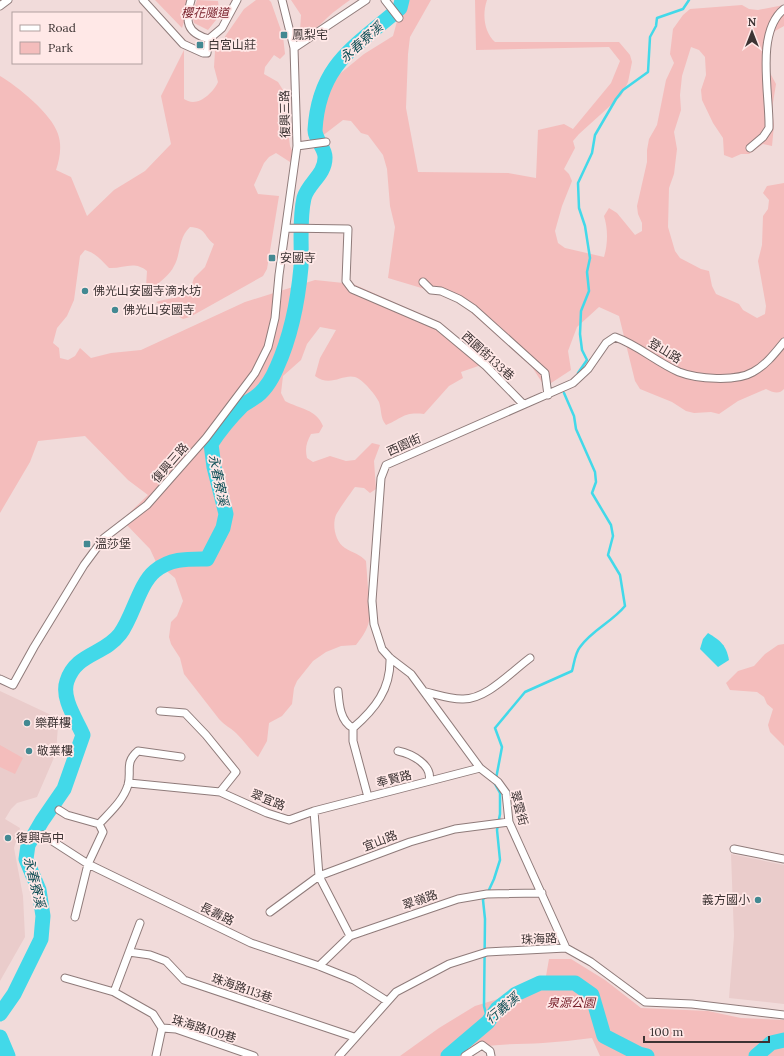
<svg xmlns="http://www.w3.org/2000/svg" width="784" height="1056" viewBox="0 0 784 1056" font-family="Lora,'Noto Sans TC',serif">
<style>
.built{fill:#eacccb}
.green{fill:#f4bdbc}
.water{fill:#42d9e9}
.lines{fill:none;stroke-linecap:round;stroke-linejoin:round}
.stream{stroke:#42d9e9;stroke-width:2.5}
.river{stroke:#42d9e9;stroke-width:15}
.street-casing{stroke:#8f7b7a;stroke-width:9}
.street{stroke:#fff;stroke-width:7}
.poi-dot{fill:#438992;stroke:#ffe8e7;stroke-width:1.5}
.labels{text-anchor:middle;stroke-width:3.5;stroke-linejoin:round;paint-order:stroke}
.park-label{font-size:12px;font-style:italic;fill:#751b26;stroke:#ffe8e7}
.poi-label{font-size:12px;fill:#3c3333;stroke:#ffe8e7;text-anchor:start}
.street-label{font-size:12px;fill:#3c3333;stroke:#ffe8e7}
.water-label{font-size:13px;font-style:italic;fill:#0f4f56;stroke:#ffe8e7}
</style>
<rect width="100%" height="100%" fill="#f1dbda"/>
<path class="built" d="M0 691 49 714 58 726 56 753 37 797 17 803 11 809 5 819 20 828 14 848 23 896 25 937 0 981Z
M731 854 784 865V1004L729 998 734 936Z"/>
<path class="green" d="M155 0H191L182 28Z
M197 0 218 1 220 15 208 30 194 23 192 13Z
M256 0H269L271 2 283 36 285 54 280 59 274 55 265 67 264 74 278 82 283 90 290 146 294 155 290 162 276 153 269 157 264 163 254 185 258 194 279 196 267 269 263 276 190 317 183 319 156 302C167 298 178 299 189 293L194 278 205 267 214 244C203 236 207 228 190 227 178 238 181 254 174 266 170 275 161 280 155 287H146L147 271C134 260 123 269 109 268 101 260 96 253 85 250L80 256 74 300 67 316 57 328 53 343 59 348 60 358 68 360 75 356 80 348 91 358 111 353 141 350 245 302 315 280 353 284 441 323 487 363 461 372 463 378 449 386 424 414C402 412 404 418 386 425 380 418 382 411 379 402 375 394 366 384 359 379 346 370 332 389 315 376L320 358 336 330 320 327 307 344 301 360 283 376 281 393 285 401C300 409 316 409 323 426L319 433 311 434C306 443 305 449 307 458L313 462 330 456 346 461 355 460 372 443 380 445 374 461 376 489 370 493 364 488 355 487C352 491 337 512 336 515 332 525 335 542 345 548 353 553 360 554 366 561L370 615C369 627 364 635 356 645L341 646 326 652 313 661 297 681 294 688 292 704 282 716 269 723 267 741 258 757C250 750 244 741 236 733 231 728 224 725 219 719L184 674 180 658 171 644 169 637 171 622 177 616 183 601 175 578 156 562 150 549 122 520 148 495 128 480 85 436 38 441 30 462 0 513V76C17 86 52 114 58 134 62 146 60 158 56 170L71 177 87 216 114 190 145 171 171 144 161 96 184 50V99C186 100 190 102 193 102 203 102 214 91 218 82L214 67 215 51 244 9Z
M291 0H350C342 6 334 11 327 18 319 26 313 33 300 31L301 15Z
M396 0H431L410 37 408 54 406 108 418 172 508 173 536 178 538 130 564 124 573 129 611 83 620 61 609 47 476 50 475 0H487C482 14 484 32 495 42H619L630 55 632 62 628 82 621 96 579 134 573 141 575 148 564 169 569 174 572 181 562 206 555 231 558 243 565 248 604 257C608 243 608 229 604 216L609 208 617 213 635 235 642 231V223L638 214 637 206 647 162V150L649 139 657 125 666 80 674 63 670 54 673 29 683 15 690 9 742 5 749 9 758 10 784 5V26L775 31 767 46 769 71 776 84 772 109 774 125 772 146 763 144 749 154H741L732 158 724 155 723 138 713 123 702 100 701 90 706 75 705 57 699 50 691 47 682 76 680 95 681 110 674 132 677 149 674 174 669 188 668 227 675 251 680 258 701 269 709 271 712 286 716 294 739 304 743 310 757 318 765 314 766 306 758 261 762 245 763 216 768 209 769 200 763 193 767 186 784 183V389C779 395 772 392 766 389L738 401 719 414 711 412 694 413 686 411 672 402 640 389 635 381 619 316 599 307 577 327 568 351 571 370 545 387 532 367 455 298 388 278 395 227 390 206 387 169 383 155 368 135 361 133 351 121 343 120 317 140 308 136 310 120 315 112 313 96 317 90 323 84 331 81 364 54 393 36 399 14Z
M784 644V746L770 732 768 725 773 709 767 704 764 697 757 692 730 690 726 683 738 671 754 666 765 654 778 645Z
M0 745 23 758 15 774 0 767Z
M549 959H571L605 980 641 1008 708 1011 741 1018 784 1020V1056H600L592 1038C575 1040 559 1042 543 1043 514 1045 481 1042 455 1056H400L439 1028 475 1006 521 992 546 976Z"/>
<path class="water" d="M708 633C721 641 726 645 729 660L718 667 700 649 703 639Z"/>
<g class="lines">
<path class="stream" d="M578 373 587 360 582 350 580 334 581 311 589 291 587 272 590 258 585 226 579 208 578 183 592 153 595 135 616 99 623 90 648 72 650 37 656 26 657 18 683 9 689 0
M488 892 494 879 500 860 497 830 500 814V793L495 784 502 747 495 728 525 692 572 671C574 664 575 653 580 647 592 630 612 622 625 606L620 575 608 555 613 536 611 525 592 493 596 482 595 472 576 429 574 416 564 393
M485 896 483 900 485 919 484 1006 488 1022"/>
<path class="river" d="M0 1014 14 994 41 939 43 916 39 890 26 859 28 845 42 821 64 789 83 735C76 719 61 698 67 681 76 653 104 655 120 634 133 617 139 584 155 571 171 558 188 559 207 559L223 528 226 514 214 467 211 444C220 430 230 418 242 406 245 403 250 401 254 398 265 391 272 379 277 367 291 336 298 300 301 267 302 244 299 220 304 198 308 183 325 175 325 158 326 149 315 140 315 130 319 64 355 47 400 8L402 0
M0 1037 8 1056
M448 1056 488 1022 497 1009 516 994 540 983H575L592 995 604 1036 639 1054 647 1056
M756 1056 771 1043 784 1040"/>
<defs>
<path id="street" d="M143 0 183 44 203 53H207L209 39
M191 0C185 21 186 33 209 39L222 28 237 0
M385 0 399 18
M0 6 8 0
M294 48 366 0
M297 146 326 142
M750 148 763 137 769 128C770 95 755 32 784 9
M286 228 348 229 346 281 352 289 438 326 486 366 523 404
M423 282 431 290 441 291 459 299 474 309 545 373 548 395
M0 679 13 685 34 647 84 565 104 538 147 505 206 438 255 373 268 347 275 318 279 275 297 146 294 48 282 0
M338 691C339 704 340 721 353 728
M426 692C438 695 450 699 462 699 486 700 511 672 530 658
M160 711 185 713 206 735 236 772 220 792
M398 751C412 754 433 765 429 781
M129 783 220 792 267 813 289 820 314 811 480 768
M368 797 353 741V728C375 709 391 689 390 658
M59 810 67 815 99 824 103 832 88 864 75 917
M314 811 319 876 350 936
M99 824C110 812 123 801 128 785 132 771 124 763 138 751L181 757
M43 835 88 864 251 943 319 966 354 980 387 1001
M734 849 784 859
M270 912 319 876 410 842 455 829 509 822
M566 948 509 822 506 793 498 782 480 768 411 674 390 658 382 649 374 624 372 601 381 478 386 465 573 383 588 369 606 343 615 337C638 345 656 362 679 372 697 379 736 382 753 372 766 365 775 353 784 342
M129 952 150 955 166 961 184 980 354 1037
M319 966 350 936 458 899 487 894 542 893
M65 978 114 992 153 1014 162 1028 176 1029 254 1056
M114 992 140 923
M156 1056 162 1028
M339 1056 396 992 449 964 487 952 566 948 591 962 645 1002 692 1004 784 1015
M465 1056 482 1045 490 1051 491 1056"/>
</defs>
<use href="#street" class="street-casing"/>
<use href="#street" class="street"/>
</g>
<g class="poi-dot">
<rect x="280" y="31" width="8" height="8" rx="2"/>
<rect x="196" y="41" width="8" height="8" rx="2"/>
<rect x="268" y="254" width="8" height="8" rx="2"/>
<circle cx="85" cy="291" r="4"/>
<circle cx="115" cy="310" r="4"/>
<rect x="83" y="540" width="8" height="8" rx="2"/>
<circle cx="27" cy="723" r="4"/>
<circle cx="29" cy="751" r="4"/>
<circle cx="8" cy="838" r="4"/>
<circle cx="758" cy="900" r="4"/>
</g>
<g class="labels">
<g class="park-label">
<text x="205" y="17">櫻花隧道</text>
<text x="571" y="1007">泉源公園</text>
</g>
<g class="poi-label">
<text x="292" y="39">鳳梨宅</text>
<text x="208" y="49">白宮山莊</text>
<text x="280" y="262">安國寺</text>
<text x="93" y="295">佛光山安國寺滴水坊</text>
<text x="123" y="314">佛光山安國寺</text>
<text x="95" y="548">溫莎堡</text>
<text x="35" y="727">樂群樓</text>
<text x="37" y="755">敬業樓</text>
<text x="16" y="842">復興高中</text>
<text x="750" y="904" text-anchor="end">義方國小</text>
</g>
<g class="street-label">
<text transform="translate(285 114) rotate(-91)" y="4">復興三路</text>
<text transform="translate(665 351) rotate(31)" y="4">登山路</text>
<text transform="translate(488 356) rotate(42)" y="4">西園街133巷</text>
<text transform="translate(404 445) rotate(-24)" y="4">西園街</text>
<text transform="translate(170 463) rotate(-49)" y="4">復興三路</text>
<text transform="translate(394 779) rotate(-14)" y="4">奉賢路</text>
<text transform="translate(268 800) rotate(22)" y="4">翠宜路</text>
<text transform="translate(519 808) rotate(75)" y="4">翠雲街</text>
<text transform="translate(380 841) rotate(-21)" y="4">宜山路</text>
<text transform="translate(420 900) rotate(-19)" y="4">翠嶺路</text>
<text transform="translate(217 914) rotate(26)" y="4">長壽路</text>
<text transform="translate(539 939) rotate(-3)" y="4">珠海路</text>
<text transform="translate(242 988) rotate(19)" y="4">珠海路113巷</text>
<text transform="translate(204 1029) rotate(17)" y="4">珠海路109巷</text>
</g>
<g class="water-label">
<text transform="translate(361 42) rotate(-42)" y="5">永春寮溪</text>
<text transform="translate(219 480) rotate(78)" y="5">永春寮溪</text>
<text transform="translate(35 882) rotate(76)" y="5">永春寮溪</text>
<text transform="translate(502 1008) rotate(-40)" y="5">行義溪</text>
</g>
</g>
<rect x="12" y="12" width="130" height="52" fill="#ffe8e7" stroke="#b1a09f"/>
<rect x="20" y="25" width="20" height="6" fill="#ffffff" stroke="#b1a09f"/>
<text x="48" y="32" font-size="12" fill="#3c3333">Road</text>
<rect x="20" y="42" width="20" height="12" fill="#f4bdbc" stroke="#b1a09f"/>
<text x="48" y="52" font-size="12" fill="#3c3333">Park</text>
<g transform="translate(752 32)" stroke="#ffe8e7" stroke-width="3" paint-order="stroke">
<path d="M0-3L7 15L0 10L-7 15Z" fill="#3c3333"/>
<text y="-6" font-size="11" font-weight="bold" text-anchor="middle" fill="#3c3333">N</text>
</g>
<path d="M644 1036v6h125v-6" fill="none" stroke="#3c3333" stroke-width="2"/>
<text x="650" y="1036" font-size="12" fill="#3c3333" stroke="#ffe8e7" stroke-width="3" paint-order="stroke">100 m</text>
</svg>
